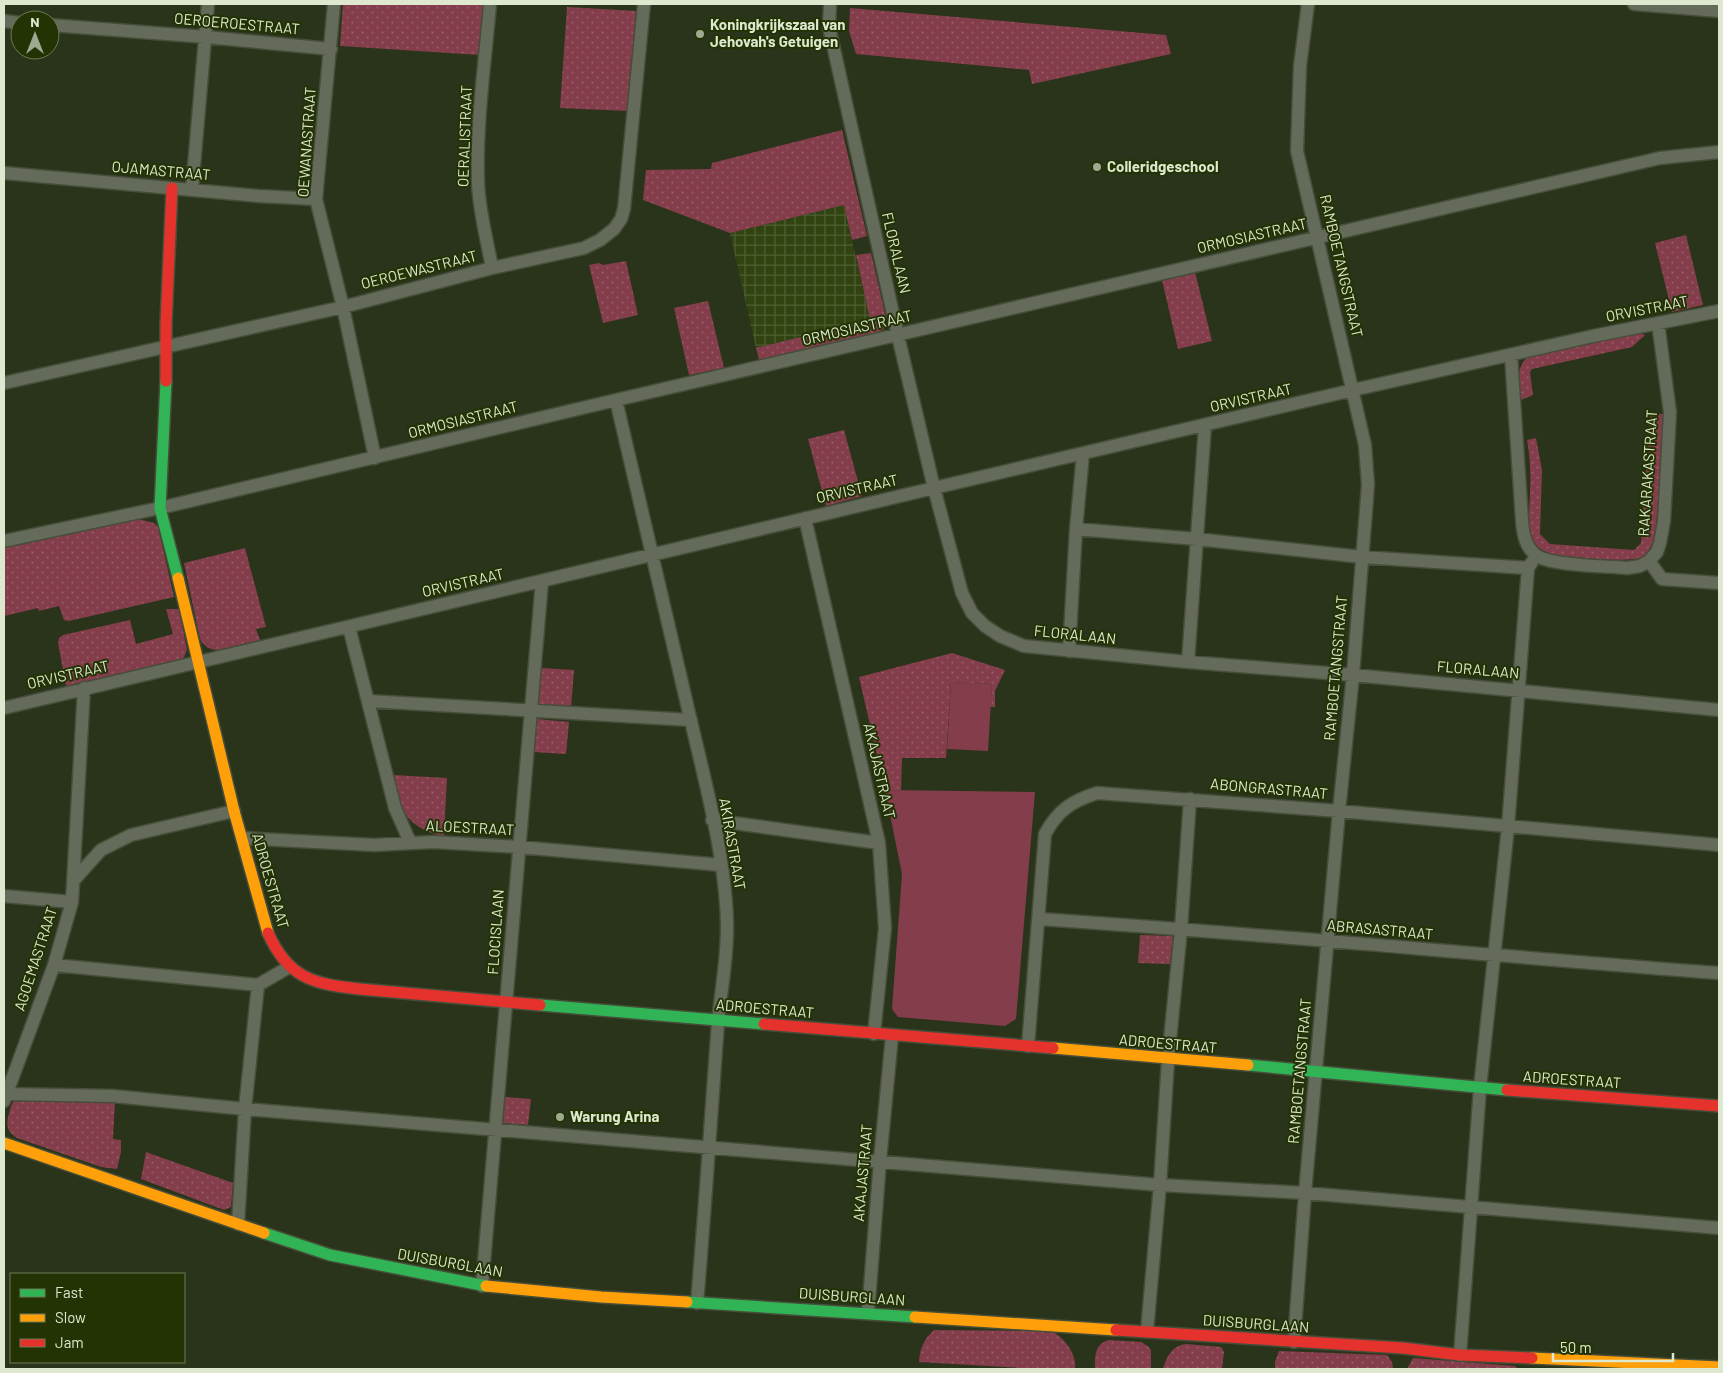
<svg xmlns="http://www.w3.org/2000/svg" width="1723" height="1373" viewBox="0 0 1723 1373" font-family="Barlow,sans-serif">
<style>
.industrial{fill:url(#industrial-grid)}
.green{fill:url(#green-dots)}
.pitch{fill:#843d4b}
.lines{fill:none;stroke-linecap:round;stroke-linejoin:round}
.street-casing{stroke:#464e39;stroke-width:15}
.fast-casing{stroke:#464e39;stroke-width:14}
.slow-casing{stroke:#464e39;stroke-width:14}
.jam-casing{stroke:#464e39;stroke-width:14}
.street{stroke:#646b5a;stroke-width:12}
.fast{stroke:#30b455;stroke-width:11}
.slow{stroke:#ff9f0a;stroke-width:11}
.jam{stroke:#e5322d;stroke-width:11}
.poi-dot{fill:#9ea990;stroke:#233304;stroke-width:2}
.labels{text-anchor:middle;stroke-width:4;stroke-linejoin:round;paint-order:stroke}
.street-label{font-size:15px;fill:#dde8cf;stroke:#233304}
.poi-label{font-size:15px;font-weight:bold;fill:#dde8cf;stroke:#233304;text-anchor:start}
</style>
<defs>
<pattern id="industrial-grid" width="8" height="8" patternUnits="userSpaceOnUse" patternTransform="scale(1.25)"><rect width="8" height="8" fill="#314310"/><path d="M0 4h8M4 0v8" fill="none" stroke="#4e5e32"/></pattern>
<pattern id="green-dots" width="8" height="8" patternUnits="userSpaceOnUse" patternTransform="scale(1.25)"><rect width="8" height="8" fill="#843d4b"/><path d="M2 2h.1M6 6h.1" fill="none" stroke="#955964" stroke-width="1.8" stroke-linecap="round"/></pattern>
</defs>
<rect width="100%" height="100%" fill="#2a341a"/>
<path class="industrial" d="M844 205 870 320 756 348 730 233Z"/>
<path class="green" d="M343 4H484L480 55 340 46Z
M567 7 637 11 628 111 560 108Z
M850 8 1166 35 1171 54 1032 84 1029 70 856 54 849 31Z
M842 130 867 236 852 240 844 205 730 233 643 200 646 170 711 169 712 163Z
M1686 235 1703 305 1672 312 1655 243Z
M871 253 886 318 884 329 869 337 761 360 759 359 756 348 870 320 856 255Z
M626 261 638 315 603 323 589 265 599 263 603 265Z
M1195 272 1212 341 1178 349 1162 280Z
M708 301 724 368 689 375 674 308Z
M1639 333 1645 335 1632 347 1532 369 1530 372 1533 395 1521 400C1518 385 1515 368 1528 357L1623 334Z
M1650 413 1663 414 1664 422 1656 527C1654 537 1652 550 1644 556 1633 564 1577 557 1561 556 1520 550 1530 521 1530 490 1531 473 1530 457 1527 440L1536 438 1542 470 1540 534 1550 544 1634 550 1641 543Z
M844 430 862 496 826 506 808 439Z
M138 519 154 523 158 527 174 597 69 621 64 620 59 606 39 611 38 608 4 616V548Z
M245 548 266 627 256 629 260 640 218 650C209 650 204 646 200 639L184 563Z
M166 609H179L187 650 183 659 66 686 58 643 59 638 63 635 130 620 136 644 173 634Z
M952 653 1005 670 995 691V707H990L992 684 951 682 946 758H902L901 790H885L859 677Z
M540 668 574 670 571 708 540 706 537 704Z
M537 719 569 722 566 754 534 752Z
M393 775 447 778 444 836C409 830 396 808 393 775Z
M1140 935 1173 936 1170 964 1138 963Z
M505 1097 531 1099 528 1125 503 1123Z
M16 1100 115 1101 113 1139 121 1140V1152L117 1169 101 1167 17 1138C5 1130 6 1123 10 1110 11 1105 12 1103 16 1100Z
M146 1152 233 1183 231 1207 224 1210 141 1179Z
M934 1330 1051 1331C1064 1337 1077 1354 1075 1369H1039L919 1362C920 1348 924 1339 934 1330Z
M1109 1340 1141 1342 1149 1347 1151 1350V1369H1095C1095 1357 1094 1344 1109 1340Z
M1186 1344 1221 1347 1224 1352 1222 1369H1163C1167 1356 1172 1346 1186 1344Z
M1279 1351 1387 1355 1392 1362 1393 1369H1275V1362Z
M1413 1358 1515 1366 1518 1369H1407Z"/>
<path class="pitch" d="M951 682 992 684 988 751 947 749Z
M885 790 1035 792 1016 1019 1005 1026 898 1017 892 1009 902 874Z"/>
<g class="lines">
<defs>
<path id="street" d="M334 4 316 199 343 307 375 458
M490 4C485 63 476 123 478 182 479 211 487 240 492 268
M830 4 829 27 898 336 934 488 962 593 972 613 985 626 1000 636 1024 646 1188 662 1353 675 1719 710
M1634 4 1719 11
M4 21 20 23
M50 25 206 37 331 49
M4 173 258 196 316 199
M192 189 208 4
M1511 355 1522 520C1523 533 1525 547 1536 555 1549 566 1608 566 1627 568L1640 566 1649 561 1657 552 1660 543 1664 521 1670 412 1658 323
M4 383 343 307 492 268 584 248 600 240 614 229 621 219 624 209 644 4
M616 400C639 500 662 600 686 700 702 770 725 851 727 922 728 956 721 989 718 1023 711 1116 705 1210 697 1303
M805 518 879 843 885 928 874 1034
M1076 529 1197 539 1362 557 1528 568 1532 562
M4 541 160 508 616 400 1660 158 1719 152
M1649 561 1662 579 1719 583
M349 627 395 808 410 842
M1069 651 1076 529 1083 454
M1188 662 1205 426
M368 701 691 720
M4 708 934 488 1353 390 1593 336 1719 311
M712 820 879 843
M242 838 374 845 433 842 519 847 721 865
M74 880 101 850 131 835 234 811
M4 896 72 902
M1039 919C1266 934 1492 956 1719 973
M54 965 258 985 289 967
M1028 1046 1045 834C1058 810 1072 801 1097 793L1339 811 1719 845
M6 1094 113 1096 245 1109 1160 1185 1305 1193 1719 1228
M4 1101 54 965 72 902 84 688
M238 1224 245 1109 258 985
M482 1286 542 581
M868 1313 880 1161 892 1036
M1147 1331 1160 1185 1168 1060 1181 929 1190 799
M1294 1342 1305 1193 1339 811 1353 675 1368 485 1365 445 1297 151 1300 66 1308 4
M1460 1355 1480 1088 1508 827 1528 568"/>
<path id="fast" d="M166 381 160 508 178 578
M540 1005 764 1024
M1248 1065 1507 1090
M264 1233 330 1255 486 1286
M687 1302 915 1317"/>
<path id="slow" d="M178 578 234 811 268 933
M1053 1048 1248 1065
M4 1143 264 1233
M486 1286 601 1297 687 1302
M915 1317 1116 1330
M1532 1358 1719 1367"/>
<path id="jam" d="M166 381V324L172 188
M268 933C288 978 313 984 359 989L540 1005
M764 1024 1053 1048
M1507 1090 1719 1106
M1116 1330 1403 1348 1460 1355 1532 1358"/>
</defs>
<use href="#street" class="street-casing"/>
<use href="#fast" class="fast-casing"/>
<use href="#slow" class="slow-casing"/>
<use href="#jam" class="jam-casing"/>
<use href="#street" class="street"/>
<use href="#fast" class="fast"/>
<use href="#slow" class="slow"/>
<use href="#jam" class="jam"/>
</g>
<g class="poi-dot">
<circle cx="700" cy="34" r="5"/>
<circle cx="1097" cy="167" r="5"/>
<circle cx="560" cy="1117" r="5"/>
</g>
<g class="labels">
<g class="street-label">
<text transform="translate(237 24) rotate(5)" y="5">OEROEROESTRAAT</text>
<text transform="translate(465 136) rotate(-88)" y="5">OERALISTRAAT</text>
<text transform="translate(307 142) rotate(-86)" y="5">OEWANASTRAAT</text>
<text transform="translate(161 171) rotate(5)" y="5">OJAMASTRAAT</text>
<text transform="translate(1252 236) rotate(-13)" y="5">ORMOSIASTRAAT</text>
<text transform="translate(896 253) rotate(77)" y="5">FLORALAAN</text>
<text transform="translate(1341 266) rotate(77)" y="5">RAMBOETANGSTRAAT</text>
<text transform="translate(419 270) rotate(-14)" y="5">OEROEWASTRAAT</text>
<text transform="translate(1647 309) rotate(-11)" y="5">ORVISTRAAT</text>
<text transform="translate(857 328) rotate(-13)" y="5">ORMOSIASTRAAT</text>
<text transform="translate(1251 398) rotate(-13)" y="5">ORVISTRAAT</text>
<text transform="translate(463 420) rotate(-14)" y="5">ORMOSIASTRAAT</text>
<text transform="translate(1648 473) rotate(-86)" y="5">RAKARAKASTRAAT</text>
<text transform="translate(857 489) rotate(-13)" y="5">ORVISTRAAT</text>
<text transform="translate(463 583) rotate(-13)" y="5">ORVISTRAAT</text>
<text transform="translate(1075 635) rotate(6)" y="5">FLORALAAN</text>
<text transform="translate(1336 668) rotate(-85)" y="5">RAMBOETANGSTRAAT</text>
<text transform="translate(1478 670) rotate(5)" y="5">FLORALAAN</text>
<text transform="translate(68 675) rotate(-13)" y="5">ORVISTRAAT</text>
<text transform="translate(879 771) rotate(77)" y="5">AKAJASTRAAT</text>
<text transform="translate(1269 789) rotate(5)" y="5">ABONGRASTRAAT</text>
<text transform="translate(470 828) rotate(3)" y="5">ALOESTRAAT</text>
<text transform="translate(732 844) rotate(80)" y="5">AKIRASTRAAT</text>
<text transform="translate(270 881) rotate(74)" y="5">ADROESTRAAT</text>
<text transform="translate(1380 930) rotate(5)" y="5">ABRASASTRAAT</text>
<text transform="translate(496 932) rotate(-86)" y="5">FLOCISLAAN</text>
<text transform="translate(36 959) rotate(-72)" y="5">AGOEMASTRAAT</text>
<text transform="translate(765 1009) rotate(5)" y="5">ADROESTRAAT</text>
<text transform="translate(1168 1044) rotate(5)" y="5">ADROESTRAAT</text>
<text transform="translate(1300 1071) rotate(-85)" y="5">RAMBOETANGSTRAAT</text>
<text transform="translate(1572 1080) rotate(4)" y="5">ADROESTRAAT</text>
<text transform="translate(863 1173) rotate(-85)" y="5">AKAJASTRAAT</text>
<text transform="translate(450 1263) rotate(10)" y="5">DUISBURGLAAN</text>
<text transform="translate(852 1297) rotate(4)" y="5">DUISBURGLAAN</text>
<text transform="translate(1256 1324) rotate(4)" y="5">DUISBURGLAAN</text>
</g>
<g class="poi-label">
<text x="710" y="30">Koningkrijkszaal van<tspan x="710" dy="17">Jehovah's Getuigen</tspan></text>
<text x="1107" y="172">Colleridgeschool</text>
<text x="570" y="1122">Warung Arina</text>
</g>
</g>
<rect width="1723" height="1373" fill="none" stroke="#dde8cf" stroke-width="10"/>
<rect x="10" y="1273" width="175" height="90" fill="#233304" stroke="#6d7b55"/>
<rect x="20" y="1289" width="25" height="8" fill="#30b455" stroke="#6d7b55"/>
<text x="55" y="1298" font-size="15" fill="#dde8cf">Fast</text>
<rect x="20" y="1314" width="25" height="8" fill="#ff9f0a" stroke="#6d7b55"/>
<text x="55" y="1323" font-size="15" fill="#dde8cf">Slow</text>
<rect x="20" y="1339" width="25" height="8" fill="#e5322d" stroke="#6d7b55"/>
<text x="55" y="1348" font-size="15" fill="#dde8cf">Jam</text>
<g transform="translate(35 35)"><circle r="24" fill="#233304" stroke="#6d7b55"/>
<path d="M0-4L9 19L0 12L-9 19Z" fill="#9ea990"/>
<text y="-8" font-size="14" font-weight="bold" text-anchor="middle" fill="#dde8cf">N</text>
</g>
<path d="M1553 1353v8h120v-8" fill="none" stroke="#dde8cf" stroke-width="2.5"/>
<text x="1560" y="1353" font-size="15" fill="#dde8cf" stroke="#233304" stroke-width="4" paint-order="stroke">50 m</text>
</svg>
